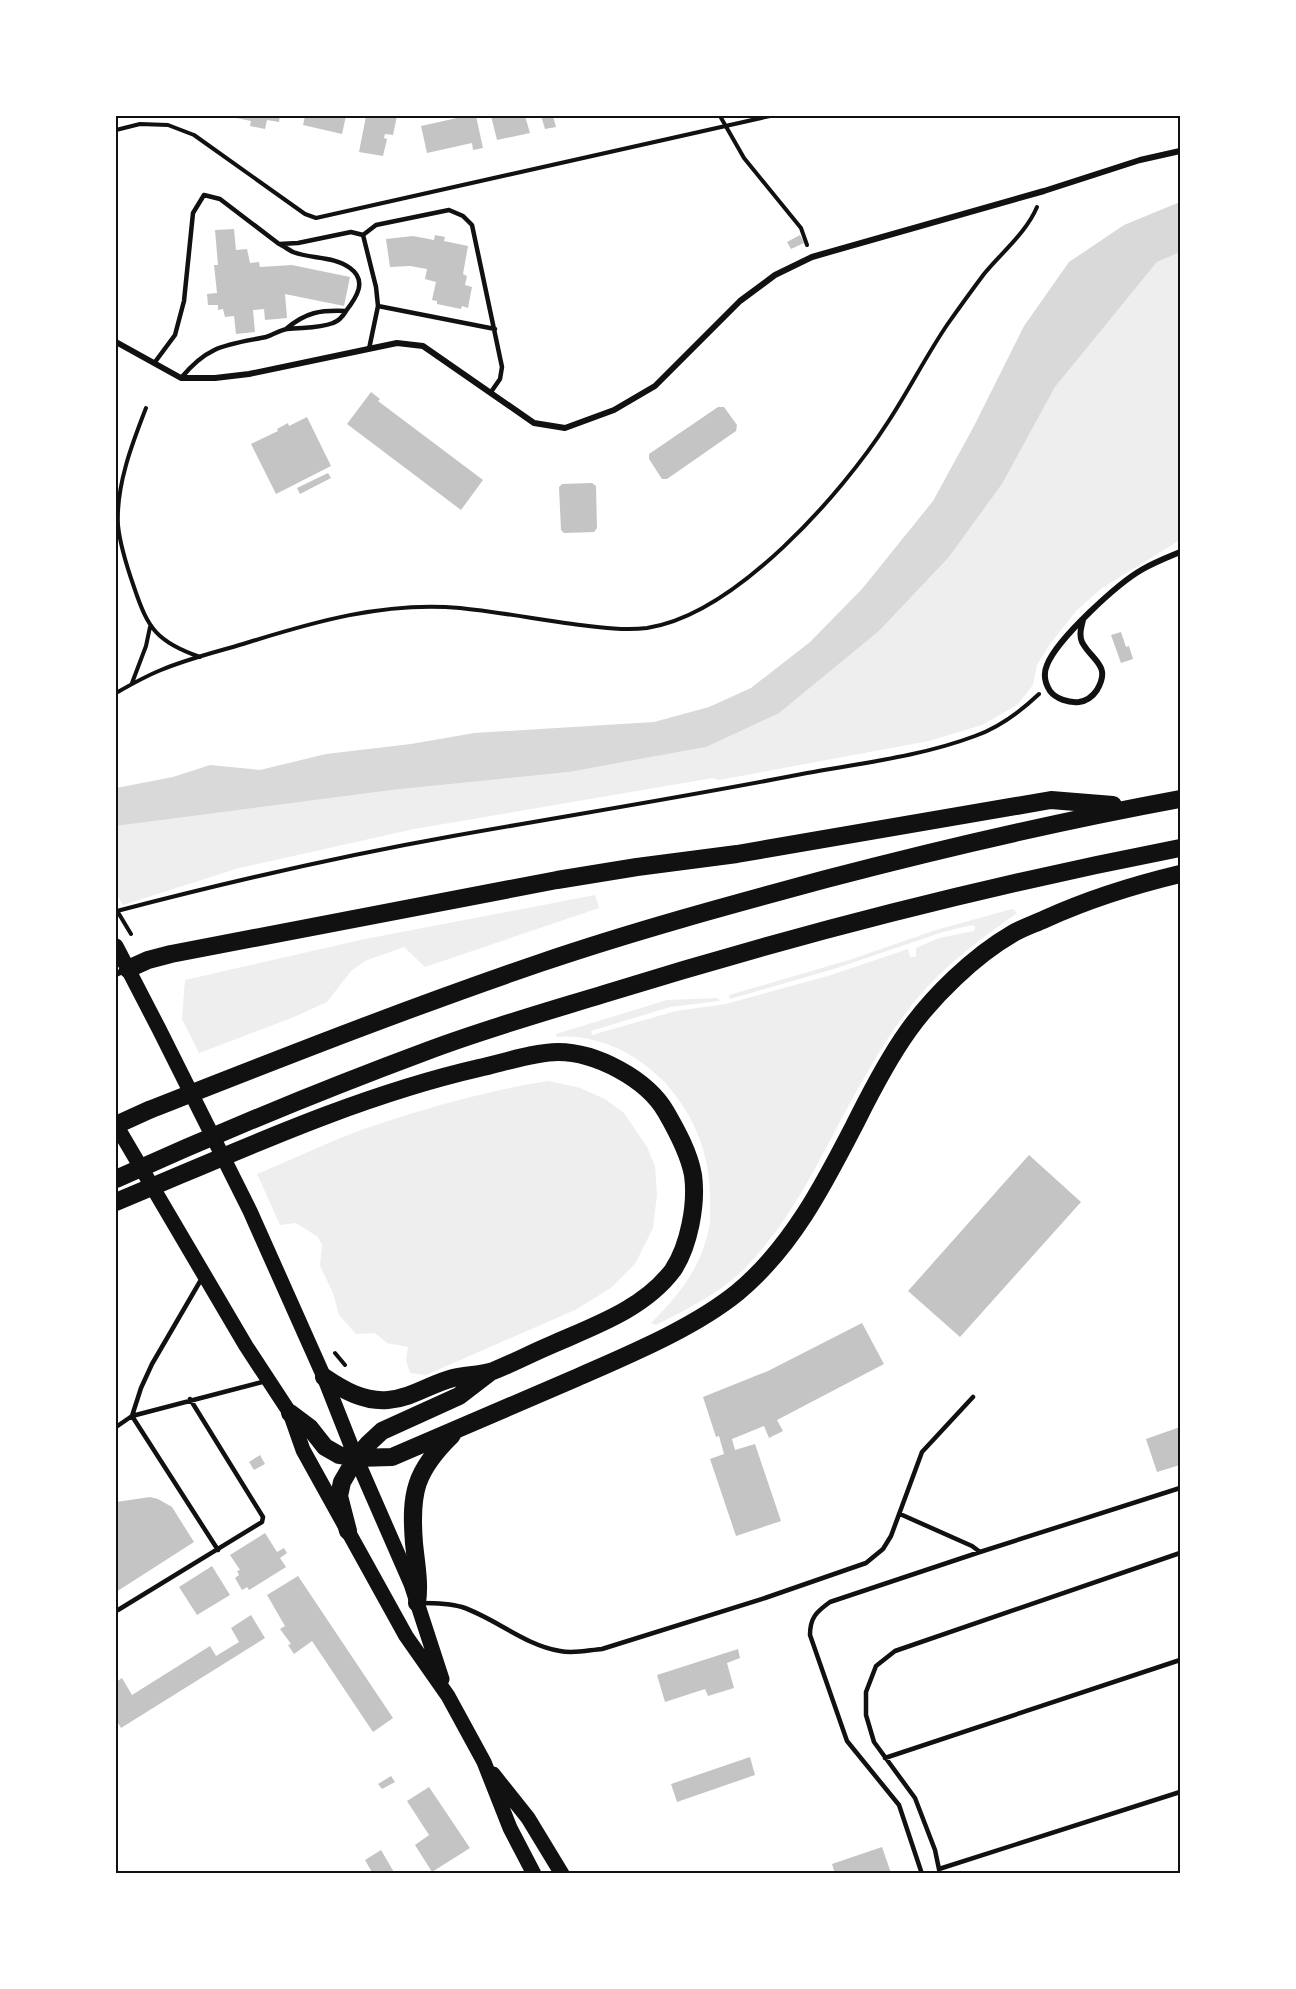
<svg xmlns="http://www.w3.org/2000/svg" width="1296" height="1989" viewBox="0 0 1296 1989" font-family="'Titillium Web',sans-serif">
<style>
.green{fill:#eee}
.water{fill:#d9d9d9}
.building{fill:#c4c4c4}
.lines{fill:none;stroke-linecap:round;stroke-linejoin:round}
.path{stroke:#111;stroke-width:4}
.service{stroke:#111;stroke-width:4.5}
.minor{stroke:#111;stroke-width:6}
.primary{stroke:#111;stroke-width:15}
.motorway{stroke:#111;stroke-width:18}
.neatline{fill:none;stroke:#111;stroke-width:2}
</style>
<rect width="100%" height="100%" fill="#fff"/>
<path class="green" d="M1180 252V540L1102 588 1077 610 1050 644 1037 665 1033 685 1017 705 982 725 929 741 719 780 713 778 414 829 239 868 123 905 116 893V826L392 790 569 772 706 747 880 630 949 557 1002 484 1055 387 1157 262Z
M595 895 599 908 425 967 404 947 365 961 351 971 327 1002 294 1017 199 1053 182 1019 185 980 365 939Z
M1012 909 1015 910 1016 914C977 941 936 972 907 1011 888 1036 872 1064 856 1092 822 1153 794 1219 744 1269 719 1294 687 1309 656 1325L651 1323C680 1294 700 1269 709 1228 711 1219 710 1209 710 1200 711 1138 678 1080 623 1051 602 1041 580 1035 557 1037L556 1034 667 1000 718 998 719 1001 670 1007 591 1031 592 1035 676 1011 726 1004 828 976 908 949 910 957H916V948L939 938 974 931 975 926 972 925 943 932 834 969 730 999 729 995 849 960 936 930Z
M549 1081 580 1088 605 1099 624 1113 647 1147 655 1166 657 1195 653 1228 635 1264 611 1288 575 1310 426 1375 410 1373 406 1360 408 1347 387 1343 375 1333 356 1334 339 1315 333 1293 320 1266 322 1245 318 1237 296 1223 280 1225 257 1174C294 1159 330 1141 367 1128 426 1108 488 1090 549 1081Z"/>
<path class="water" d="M1180 202V252L1157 262 1055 387 1002 484 949 557 880 630 779 713 706 747 569 772 392 790 116 826V788L173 777 210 765 260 770 326 754 411 744 474 733 654 722 709 707 751 688 810 642 862 589 933 501 974 426 1024 326 1069 262 1124 225Z"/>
<path class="building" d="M236 116H280L279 122 267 120 265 129 250 126 251 121 236 118Z
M305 116H346L342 134 303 125Z
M366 116H397L393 135 385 134 384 138 387 139 383 156 359 152Z
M466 116H476L483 148 473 150 472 143 427 153 421 126Z
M491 116H525L530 133 497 140Z
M541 116H553L556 127 545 129Z
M234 229 236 250 247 249 250 263 259 262 260 267 292 265 350 277 344 306 285 294 287 318 265 320 264 309 253 310 255 332 236 334 234 316 225 317 223 309 218 310V305H208L207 294 217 293 214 265H218L215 230Z
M435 235 445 237 444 241 468 246 463 274 467 276 465 285 472 287 468 308 462 306 461 309 437 304V301L432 300 436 282 425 279 427 269 410 266 390 267 386 239 413 236 434 240Z
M800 235 804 243 791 249 787 242Z
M371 392 380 399 378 401 483 480 461 510 347 424Z
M718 407H724L737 425 736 431 667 479H662L649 459V454Z
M307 417 331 466 276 494 251 444 278 431 277 429 288 423 289 426Z
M328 473 331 478 300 494 297 488Z
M592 483 596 486 597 528 594 532 564 533 561 530 559 487 562 484Z
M1121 632 1126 647 1129 646 1133 659 1121 663 1111 635Z
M1029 1155 1081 1202 960 1337 908 1291Z
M862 1323 884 1364 777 1420 783 1431 769 1438 764 1426 732 1439 735 1450 755 1444 781 1521 736 1536 710 1459 724 1454 719 1436 716 1437 703 1397 768 1371Z
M1180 1427V1465L1157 1472 1146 1439Z
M260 1455 265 1464 254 1470 249 1462Z
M150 1497 158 1499 172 1507 194 1542 116 1592V1502Z
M265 1533 277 1552 284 1548 287 1553 280 1558 286 1567 249 1590 247 1587 242 1590 235 1578 239 1575 237 1571 240 1570 230 1555Z
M212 1566 230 1595 197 1615 179 1587Z
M298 1576 393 1718 373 1732 312 1641 294 1654 288 1645 291 1644 280 1629 285 1626 267 1595Z
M251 1615 265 1638 121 1728 116 1720V1682L122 1678 132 1695 210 1646 216 1656 239 1642 231 1628Z
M738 1649 740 1658 727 1663 734 1688 708 1696 705 1689 665 1702 657 1675Z
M750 1757 755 1775 677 1802 671 1784Z
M391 1776 395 1782 382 1789 378 1784Z
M429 1787 470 1848 432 1872 415 1845 429 1835 407 1801Z
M882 1847 891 1873 835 1874 832 1864Z
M381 1850 395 1874H373L365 1860Z"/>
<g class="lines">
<path class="path" d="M720 116 744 158 801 228 807 245
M116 130 140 124 168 125 194 135 305 214 316 218 770 116
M146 408C132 444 116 485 118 525 120 546 127 567 134 587 148 629 157 642 200 657
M132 683 146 646 150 627
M116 693C130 685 146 676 161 670 187 659 216 652 243 644 313 622 385 601 460 608 498 612 536 619 573 624 597 627 623 631 647 628 735 615 842 494 888 422 909 390 926 356 947 325 959 308 972 290 984 274 1002 252 1026 233 1037 207
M116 909 131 934
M117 911C228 882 341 856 453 836 571 815 690 796 807 773 863 763 922 756 975 736 1000 727 1020 712 1039 694
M335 1353 345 1365"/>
<path class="service" d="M363 235 376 225 449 210 463 216 472 225 502 367 500 379 491 392
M378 306 495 329
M286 329C306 312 320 310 346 311
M155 362 175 335 184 301 193 213 204 195 220 199 279 244 298 243 351 232 363 235 376 287 378 306 369 349
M181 378C208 345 226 345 266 337 273 335 280 330 287 329 302 327 318 329 333 323 339 321 343 316 346 311 356 298 368 281 350 268 334 256 311 259 293 252 289 250 285 247 281 245
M116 1427 132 1416 141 1388 152 1364 202 1278
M900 1514 972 1546 980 1552
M218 1550 132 1416 266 1381
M420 1603C434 1603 448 1603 462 1607 495 1618 524 1645 560 1651 574 1654 589 1650 602 1649L765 1598 866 1563 883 1549 891 1536 922 1452 973 1397
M118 1610 262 1522 263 1517 190 1399
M885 1758 1180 1660
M939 1869 1180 1792
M922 1874 899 1805 847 1741 810 1635C810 1618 816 1612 830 1602L980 1552 1180 1488
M940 1874 935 1850 915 1798 874 1742 866 1715V1692L876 1666 895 1651 1180 1553"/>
<path class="minor" d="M116 342 181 378H215L249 374 397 343 423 346 534 423 565 428 614 410 655 386 740 301 775 275 812 257 1044 191 1140 160 1180 151
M1083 620C1081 628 1079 635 1082 642 1091 660 1112 665 1097 690 1093 696 1086 701 1079 702 1069 703 1056 699 1050 691 1045 683 1043 674 1047 665 1057 639 1118 583 1143 569 1155 562 1168 557 1180 552
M116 974 127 969"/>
<path class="primary" d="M116 946 159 1029 250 1211 324 1377 356 1458 411 1584 442 1679
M116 1125 246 1346 290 1413 303 1450 406 1636 448 1696 484 1762 510 1828 534 1874
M493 1774 528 1818 562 1874"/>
<path class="motorway" d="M128 969 148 960 171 954 557 880 637 867 737 854 1051 800 1113 805
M116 1125 149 1110C279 1059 408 1008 540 963 634 931 730 905 826 879 944 848 1061 821 1180 799
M116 1179C218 1133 322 1090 427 1051 485 1029 545 1012 604 994 794 935 985 886 1180 848
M116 1202C234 1153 353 1097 479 1068 502 1063 535 1052 558 1052 596 1052 647 1079 666 1112 677 1131 689 1153 693 1175 697 1204 689 1246 673 1270 644 1309 594 1326 551 1345 532 1353 513 1363 493 1371 480 1375 466 1375 453 1378 430 1384 412 1398 388 1400 364 1402 343 1390 324 1377
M290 1413 310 1428 325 1447 339 1455 356 1458 392 1457C454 1430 515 1404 576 1378 628 1355 694 1328 738 1292 793 1246 825 1182 857 1120 872 1090 888 1059 908 1031 933 996 974 956 1012 934 1022 928 1034 924 1045 919 1089 899 1134 885 1180 874
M348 1531 339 1496 342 1482 356 1458 368 1444 382 1431 459 1396 489 1373
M417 1603C420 1583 416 1564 414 1543 410 1493 415 1471 452 1435"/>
</g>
<rect width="1296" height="1989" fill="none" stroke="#ffffff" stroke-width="234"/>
<rect x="117" y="117" width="1062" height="1755" class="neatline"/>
</svg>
